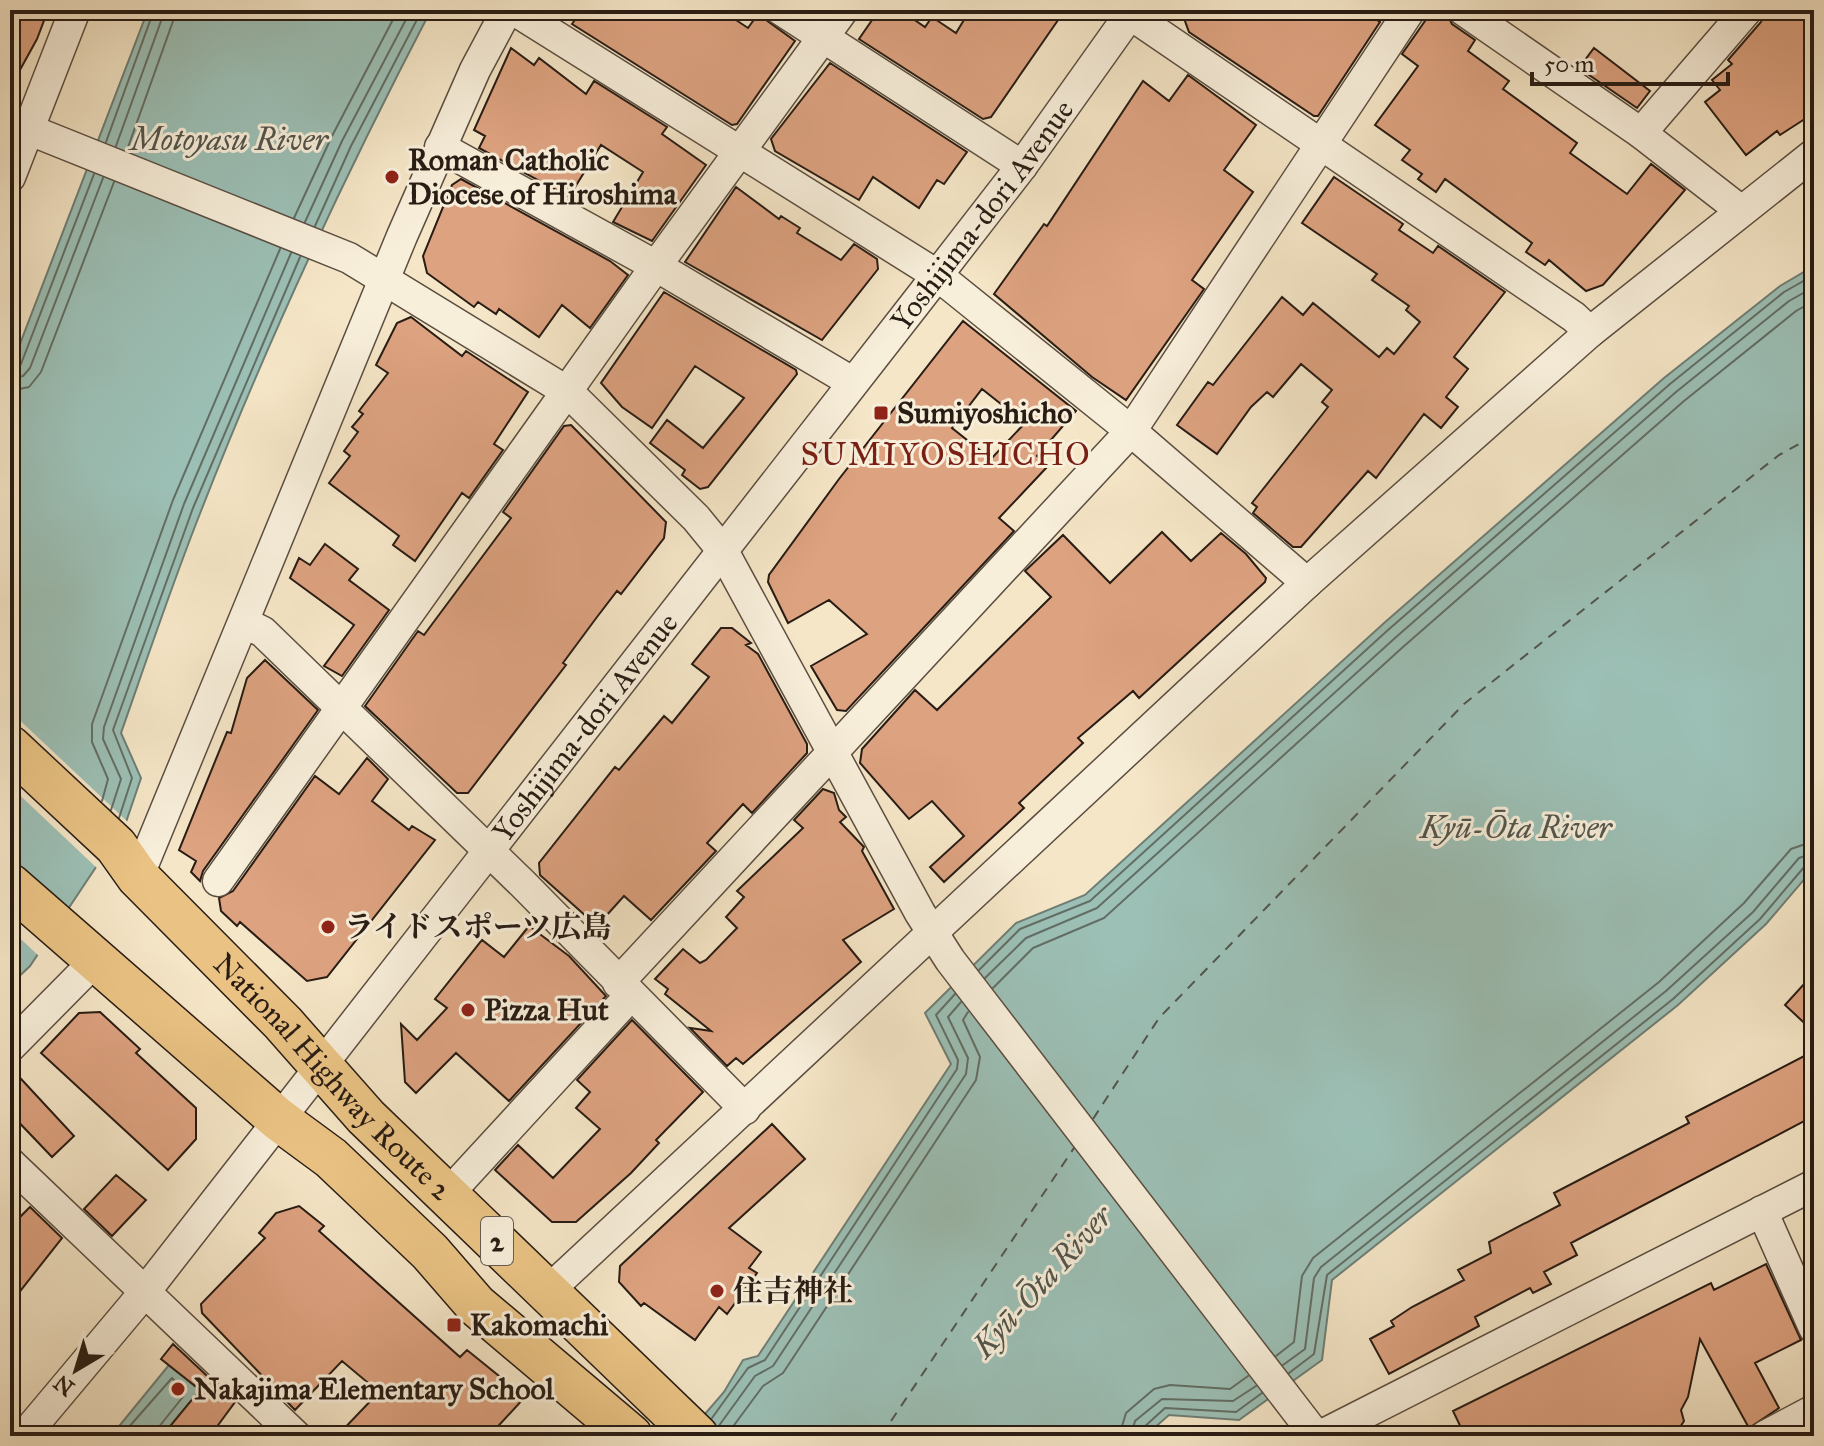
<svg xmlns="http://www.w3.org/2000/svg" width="1824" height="1446" viewBox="0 0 1824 1446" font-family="'IM FELL Great Primer','Noto Serif JP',serif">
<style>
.water{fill:#9cc0b6;stroke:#6e7e75;stroke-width:2}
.pier{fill:#f5e6c7}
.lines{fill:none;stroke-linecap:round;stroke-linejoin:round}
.shore{stroke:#626e65;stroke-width:2}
.ferry{stroke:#51554d;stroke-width:2;stroke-dasharray:10 8;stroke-linecap:butt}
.building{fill:#dda280;stroke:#281c14;stroke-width:2;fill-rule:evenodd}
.minor-casing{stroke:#5b4e41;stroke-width:33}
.highway-casing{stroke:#281c14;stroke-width:45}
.minor{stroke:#f8efdb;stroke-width:30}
.highway{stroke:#eac384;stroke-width:42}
.poi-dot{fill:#8f2418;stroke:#f8efdb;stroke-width:3}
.labels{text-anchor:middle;stroke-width:6;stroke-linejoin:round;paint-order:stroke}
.shield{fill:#f8efdb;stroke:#665b50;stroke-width:2}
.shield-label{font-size:28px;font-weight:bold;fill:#281c14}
.poi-label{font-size:30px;font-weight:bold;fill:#281c14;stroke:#f8efdb;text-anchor:start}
.street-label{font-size:30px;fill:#281c14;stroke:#f8efdb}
.water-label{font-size:32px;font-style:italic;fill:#51554d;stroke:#f8efdb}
.neighbourhood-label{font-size:32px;letter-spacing:2px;fill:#7a1f14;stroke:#f8efdb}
</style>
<rect width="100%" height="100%" fill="#f5e6c7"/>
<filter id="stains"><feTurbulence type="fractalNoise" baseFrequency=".0025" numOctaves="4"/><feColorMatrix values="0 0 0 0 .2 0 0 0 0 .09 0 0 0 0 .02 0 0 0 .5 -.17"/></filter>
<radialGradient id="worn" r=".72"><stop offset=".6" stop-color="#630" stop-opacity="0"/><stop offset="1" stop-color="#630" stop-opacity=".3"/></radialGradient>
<path class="water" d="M148 10H431C346 173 268 339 201 511 172 584 147 659 121 733L141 778 126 822 30 966 10 985V370Z
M1814 266V868L1766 924 1678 1005 1332 1280 1322 1360 1239 1420 1169 1415 1145 1436H686L724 1392 743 1360 758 1356 951 1064 925 1013 1016 923 1085 895 1383 624 1664 378 1780 286Z
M169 1365 200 1390 162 1436H111Z"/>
<path class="pier" d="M10 711 130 824 99 870 10 786Z
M10 855 71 912 40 957 10 929Z"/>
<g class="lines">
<path class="shore" d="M106 142 154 10
M116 146 165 10
M127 150 177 10
M294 218 332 136 398 10
M305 222 342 141 411 10
M315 226 351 146 422 10
M10 369 21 364 94 174
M10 379 23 376 30 368 103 178
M10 391 29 387 41 372 114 182
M102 801 108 779 92 742V724L173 500 280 249
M111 810 121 779 103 739 104 727 184 504 291 253
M119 818 132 778 113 730 193 508 300 257
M979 970 1020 929 1090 901 1388 630 1670 384 1784 292 1814 275
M985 978 1026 938 1097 908 1395 638 1676 392 1789 301 1814 287
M993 988 1033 948 1104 918 1403 647 1684 401 1796 311 1814 301
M1276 1356 1294 1342 1302 1276 1313 1258 1659 982 1744 903 1791 849 1814 841
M1283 1365 1305 1349 1314 1278 1321 1267 1666 991 1753 912 1799 858 1814 853
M1289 1373 1314 1354 1327 1275 1673 999 1760 919 1805 866 1814 863
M712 1418 748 1368 765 1360 957 1069 958 1060 936 1015 955 994
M718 1427 755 1376 773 1366 966 1074 968 1058 948 1017 961 1002
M121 1436 172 1378 186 1393 158 1428 156 1436
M726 1436 763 1386 783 1373 976 1080 980 1057 963 1020 968 1012
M1119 1436 1126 1413 1154 1389 1170 1385 1230 1389 1248 1376
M1131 1436 1135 1421 1162 1399 1233 1401 1256 1386
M1141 1436 1143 1428 1165 1408 1236 1412 1262 1393"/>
<path class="ferry" d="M1093 1119 1159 1018 1464 704 1779 455 1814 436
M881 1436 1076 1145"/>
</g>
<path class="building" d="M10 10H48L37 39 10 88Z
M582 10H721L748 28 758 14 795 41 737 124 732 125 572 24Z
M879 10H900L925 27 932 17 956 33 970 10H1065L991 117 983 119 859 39Z
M1192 10H1362L1380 22 1318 116H1314L1189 32 1185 21Z
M1445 10 1452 24 1475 40 1468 51 1509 81 1503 89 1577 143 1570 153 1627 194 1651 164 1685 190 1603 285 1586 291 1549 260 1545 265 1526 252 1532 243 1445 179 1436 192 1418 179 1422 174 1402 160 1410 150 1375 125 1418 66 1402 54 1432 11Z
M1765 10H1814V113L1780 135 1777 131 1746 155 1705 102 1720 90 1712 80 1732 64 1728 60 1761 22Z
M511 48 534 65 539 58 586 94 594 81 667 127 662 134 706 165 652 241 613 222 643 172 601 145 569 197 479 148 485 136 474 130Z
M1594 48 1650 91 1637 108 1579 68Z
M830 63 967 152 944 184 937 180 919 208 873 177 859 200 775 151 771 139Z
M1188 75 1256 125 1224 170 1253 192 1192 280 1204 289 1126 400 1092 377 994 294 1044 224 1047 226 1143 81 1169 101Z
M1334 177 1403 224 1399 230 1433 253 1438 246 1505 292 1454 357 1468 369 1446 397 1458 407 1441 428 1424 414 1376 478 1368 471 1301 547H1293L1253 513 1257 507 1252 503 1328 407 1322 402 1332 390 1301 364 1273 397 1267 392 1251 407 1217 454 1177 425 1208 382 1213 385 1282 297 1303 315 1313 303 1379 357 1387 348 1394 354 1420 322 1406 310 1409 306 1372 280 1377 274 1302 223Z
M461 179 610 261 628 275 590 328 562 305 539 337 499 309 496 314 478 302 474 307 427 273 423 256 452 185Z
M736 187 779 219 781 216 800 228 797 233 841 260 854 244 877 259 878 269 822 340 685 262Z
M664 292 796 370 797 374 708 487 700 489 682 475 685 470 650 443 667 420 703 448 744 398 695 366 652 428 622 407 601 383Z
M411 317 462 356 466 351 528 392 494 444 503 450 469 498 462 493 415 561 393 545 399 536 329 483 350 456 344 451 358 432 352 427 363 414 359 411 388 373 376 365 397 323Z
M963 321 1076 411 1037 456 1048 466 999 518 1014 531 846 711 837 710 811 666 867 634 829 600 788 623 768 582 769 575 839 479ZM982 389 1025 423 991 459 952 428Z
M571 425 666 522 664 538 621 594 617 591 597 617 563 663 566 665 468 793H457L365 706 418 631 424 635 511 518 503 512 564 426Z
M1162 532 1191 561 1221 533 1246 554 1266 578 1265 582 1139 698 1133 691 1078 738 1083 743 1019 803 1024 808 944 882 930 867 964 836 932 801 909 819 860 763 862 749 915 690 937 710 1051 597 1025 571 1063 535 1110 583Z
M325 544 358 569 349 580 389 610 342 676 324 666 354 625 290 578 299 558 310 565Z
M721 628H732L751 643 746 645 758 654 807 744V753L752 813 743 804 707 843 716 851 651 920 624 896 597 926 540 875 539 863 615 767 619 770 664 716 672 723 709 677 692 664Z
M265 660 318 710 203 871 200 881 191 872 196 861 179 850 227 732 231 733 247 678Z
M367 758 388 779 372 801 409 830 412 826 435 840 327 977 307 981 240 922 237 926 221 911 219 898 233 891 315 776 339 794Z
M823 789 834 793 839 810 846 817 840 822 864 847 862 851 894 909 843 940 861 962 743 1064 736 1058 727 1066 690 1028 711 1031 665 994 668 989 655 979 683 949 700 963 706 960 737 928 726 917 744 897 737 891 803 828 794 820Z
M529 926 569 956 606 996 509 1101 456 1053 416 1093 405 1082 401 1024 417 1040 447 1008 435 999 482 940 504 957Z
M1814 973V1032L1785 1005Z
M100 1012 140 1049 136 1053 196 1108V1139L168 1170 41 1053 79 1013Z
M632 1020 703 1092 656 1140 659 1143 631 1173 576 1222H552L495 1170 518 1145 553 1178 600 1129 576 1108 590 1092 577 1080Z
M1814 1051V1116L1571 1243 1577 1255 1544 1272 1551 1284 1533 1293 1530 1288 1475 1317 1479 1326 1389 1374 1370 1339 1394 1326 1391 1321 1412 1307 1464 1280 1458 1270 1491 1253 1489 1242 1560 1205 1554 1193 1689 1123 1686 1117Z
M10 1067 74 1136 52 1157 10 1113Z
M772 1124 805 1159 729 1228 761 1252 749 1268 757 1273 727 1314 719 1307 695 1340 644 1303 641 1306 619 1282 620 1266Z
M116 1175 146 1200 112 1236 84 1209Z
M299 1206 324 1226 319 1231 460 1357 467 1350 525 1397 489 1436H337L379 1392 342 1361 295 1410 202 1313 201 1304 265 1238 259 1233 276 1213Z
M30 1207 62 1238 10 1304V1227Z
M1766 1264 1801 1340 1755 1363 1779 1408 1749 1428 1700 1339 1688 1397 1681 1410 1684 1421 1674 1436H1465L1453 1411 1711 1283 1714 1290Z
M173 1344 235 1402 210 1436H162L200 1390 161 1359Z"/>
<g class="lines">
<defs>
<g id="minor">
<path d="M514 10 937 275 1131 431 1307 583"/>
<path d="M781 10 1022 166"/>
<path d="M1124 10 1574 317 1590 332"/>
<path d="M1463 10 1641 133 1740 210"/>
<path d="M10 122 349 258 568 392 696 518 723 551 920 913 950 960 1316 1436"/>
<path d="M1641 133 1747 10"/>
<path d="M440 147 656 266 852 382"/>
<path d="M10 177 75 10"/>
<path d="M245 623 263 632 523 884 745 1109"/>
<path d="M138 877 402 236 475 70 507 10"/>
<path d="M218 881 656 266 843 10"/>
<path d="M618 983 1131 431 1410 10"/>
<path d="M10 1047 94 962"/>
<path d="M10 1163 296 1436"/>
<path d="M448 1194 630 996"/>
<path d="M1762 1211 1814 1328"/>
<path d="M549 1290 1307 583 1590 332 1814 154"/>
<path id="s1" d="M24 1436 144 1293 922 295 1022 166 1133 10"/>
<path d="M1320 1436 1814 1185"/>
<path d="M1765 1436 1814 1410"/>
</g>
<g id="highway">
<path id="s2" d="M10 747 116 846 138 877 283 1023 366 1117 697 1436"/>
<path d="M10 885 278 1119 331 1158 430 1252 476 1305 631 1436"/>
</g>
</defs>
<use href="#minor" class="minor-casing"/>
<use href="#highway" class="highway-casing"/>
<use href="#minor" class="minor"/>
<use href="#highway" class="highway"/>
</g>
<g class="poi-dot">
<circle cx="392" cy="177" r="8"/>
<rect x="873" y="405" width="16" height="16" rx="4"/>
<circle cx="328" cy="927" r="8"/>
<circle cx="468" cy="1010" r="8"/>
<circle cx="717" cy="1291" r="8"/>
<rect x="446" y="1317" width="16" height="16" rx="4"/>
<circle cx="178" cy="1389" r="8"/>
</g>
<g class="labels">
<rect class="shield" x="481" y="1217" width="32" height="48" rx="6"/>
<g class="shield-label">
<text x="497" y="1251">2</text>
</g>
<g class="poi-label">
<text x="408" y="170">Roman Catholic<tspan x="408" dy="34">Diocese of Hiroshima</tspan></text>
<text x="897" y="423">Sumiyoshicho</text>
<text x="344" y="937">ライドスポーツ広島</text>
<text x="484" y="1020">Pizza Hut</text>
<text x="733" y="1301">住吉神社</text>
<text x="470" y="1335">Kakomachi</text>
<text x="194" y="1399">Nakajima Elementary School</text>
</g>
<g class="street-label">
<text dy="10" stroke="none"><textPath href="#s1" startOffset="1552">Yoshijima-dori Avenue</textPath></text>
<text dy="10" stroke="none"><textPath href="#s1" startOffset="904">Yoshijima-dori Avenue</textPath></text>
<text dy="10" stroke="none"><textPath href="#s2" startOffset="462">National Highway Route 2</textPath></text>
</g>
<g class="water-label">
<text x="229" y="150">Motoyasu River</text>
<text x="1516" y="838">Kyū-Ōta River</text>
<text transform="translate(1042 1281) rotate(-48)" y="11">Kyū-Ōta River</text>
</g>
<g class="neighbourhood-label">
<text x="946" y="465">SUMIYOSHICHO</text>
</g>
</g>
<rect width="1824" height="1446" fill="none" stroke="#f5e6c7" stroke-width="40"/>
<rect x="12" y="12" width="1800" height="1422" fill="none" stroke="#281c14" stroke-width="4"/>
<rect x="20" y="20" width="1784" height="1406" fill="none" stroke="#281c14" stroke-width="2"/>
<g transform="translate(76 1370) rotate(218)" stroke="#f8efdb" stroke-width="6" paint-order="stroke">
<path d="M0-6L14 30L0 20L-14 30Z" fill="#281c14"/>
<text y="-12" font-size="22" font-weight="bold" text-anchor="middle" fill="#281c14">N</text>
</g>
<path d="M1532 72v12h196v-12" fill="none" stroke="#281c14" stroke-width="4"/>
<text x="1544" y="72" font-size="24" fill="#281c14" stroke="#f8efdb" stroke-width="6" paint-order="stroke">50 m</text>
<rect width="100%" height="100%" filter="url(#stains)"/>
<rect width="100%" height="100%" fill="url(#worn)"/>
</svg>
